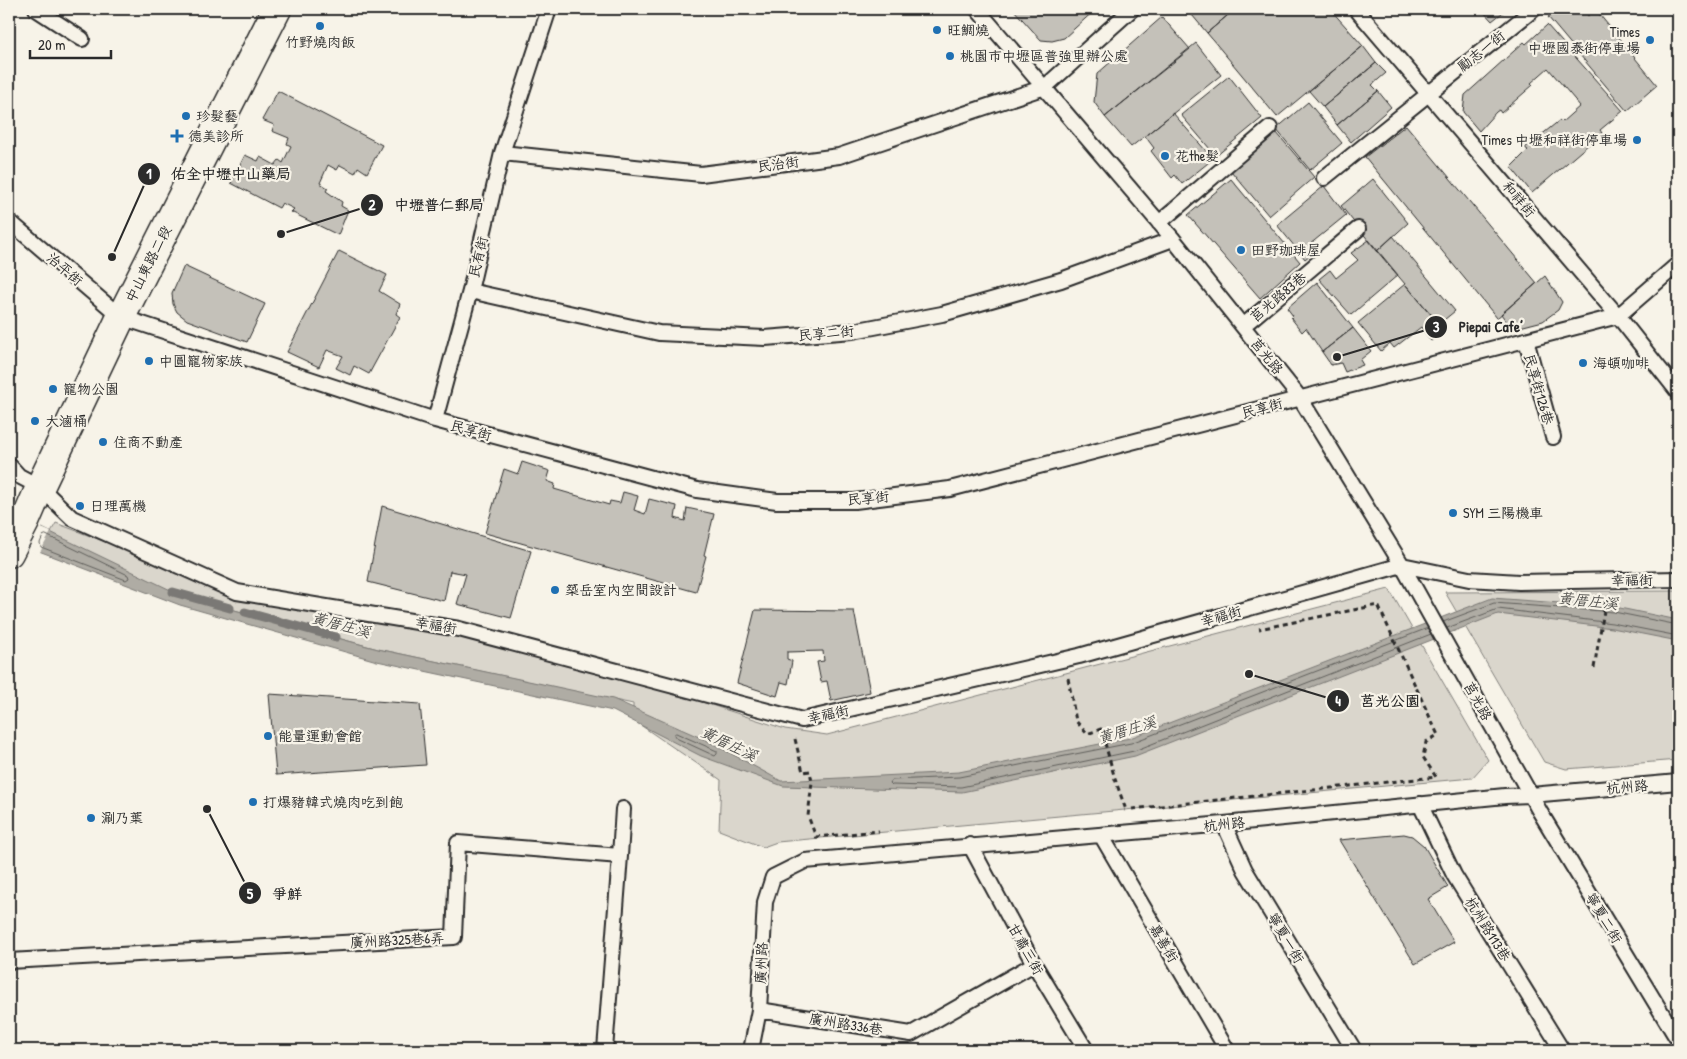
<svg xmlns="http://www.w3.org/2000/svg" width="1687" height="1059" viewBox="0 0 1687 1059" font-family="'Patrick Hand','LXGW WenKai TC',sans-serif">
<style>
.green{fill:#dad6cc;stroke:#82807c}
.water{fill:#afaca4;stroke:#7a7874}
.pier{fill:#f7f3e8}
.lines{fill:none;stroke-linecap:round;stroke-linejoin:round}
.shore{stroke:#605f5b;stroke-width:1}
.stream{stroke:#7a7874;stroke-width:9}
.building{fill:#c4c1b9;stroke:#2b2b2b}
.lane-casing{stroke:#2b2b2b;stroke-width:18}
.secondary-casing{stroke:#2b2b2b;stroke-width:31}
.path{stroke:#2b2b2b;stroke-width:3;stroke-dasharray:5 4;stroke-linecap:butt}
.lane{stroke:#f7f3e8;stroke-width:14}
.secondary{stroke:#f7f3e8;stroke-width:28}
.poi-dot{fill:#1f6fb2;stroke:#f7f3e8;stroke-width:2}
.labels{text-anchor:middle;stroke-width:4.5;stroke-linejoin:round;paint-order:stroke}
.poi-label{font-size:14px;fill:#2b2b2b;stroke:#f7f3e8;text-anchor:start}
.street-label{font-size:14px;fill:#2b2b2b;stroke:#f7f3e8}
.water-label{font-size:15px;font-style:italic;fill:#53524f;stroke:#f7f3e8}
.leader{fill:none;stroke:#2b2b2b;stroke-width:2}
.callout-dot{fill:#2b2b2b;stroke:#f7f3e8;stroke-width:2}
.mark-label{font-size:15px;text-anchor:middle;font-weight:bold;fill:#fff}
.callout-label{font-size:15px;text-anchor:middle;font-weight:bold;fill:#2b2b2b;stroke:#f7f3e8;stroke-width:4.5;stroke-linejoin:round;paint-order:stroke}
</style>
<rect width="100%" height="100%" fill="#f7f3e8"/>
<filter id="ink" filterUnits="userSpaceOnUse"><feTurbulence type="fractalNoise" baseFrequency=".02" numOctaves="2"/><feDisplacementMap in="SourceGraphic" scale="10" xChannelSelector="R" yChannelSelector="G"/><feConvolveMatrix kernelMatrix="1 2 1 2 8 2 1 2 1" color-interpolation-filters="sRGB"/></filter>
<g filter="url(#ink)">
<path class="green" d="M56 523 237 592 459 629 696 700 785 729 827 735 1389 589 1488 760 1472 778 777 842 763 847 719 830 721 780 633 720V704L378 649 183 596 44 544Z
M1678 591V760L1566 769 1544 762 1445 592Z"/>
<path class="water" d="M42 528 183 596 378 649 613 699 708 741 781 781 959 772 1130 738 1492 598 1615 607 1678 620V641L1612 628 1498 614 1135 756 962 792 783 786 701 756 613 711 377 661 180 605 31 548Z"/>
<path class="pier" d="M39 527 51 532 39 554 30 551 29 548Z"/>
<g class="lines">
<path class="shore" d="M46 535 128 575 129 578 126 580 41 547 40 543 43 536Z
M1443 622 1494 603 1614 612 1678 625
M1428 628 1131 743 959 777 892 780 890 783 892 785 961 787 1134 751 1431 634
M1447 628 1498 609 1612 623 1678 636
M676 733 717 751V754L715 756 676 738 674 735Z"/>
<path class="stream" d="M173 592 230 608
M245 612 336 637"/>
</g>
<path class="building" d="M1013 9H1096L1064 38 1052 41 1041 40Z
M1187 9H1235L1207 33Z
M1235 9H1330L1363 46 1277 117 1207 33Z
M1481 9H1507L1492 21Z
M1558 9H1583L1588 16 1595 9 1657 85 1627 111 1548 17Z
M1162 17 1190 49 1105 117 1094 102 1097 74Z
M1547 25 1623 111 1600 130 1602 133 1532 193 1511 167 1528 150 1525 148 1560 120 1562 122 1580 106 1548 68 1531 83 1533 85 1501 113 1499 110 1496 112 1479 131 1463 112 1465 95 1524 42 1526 44Z
M1196 43 1221 75 1131 147 1105 117Z
M1363 46 1376 63 1323 107 1309 91Z
M1376 63 1386 73 1372 85 1378 91 1337 125 1323 107Z
M1229 76 1262 118 1216 156 1181 115Z
M278 91 382 145 367 173 358 167 355 173 340 165 337 170 328 165 320 183 328 188 326 191 342 202 341 206 348 210 338 235 291 212 294 209 282 203 279 208 231 183 245 155 258 161 260 157 275 165 279 160 283 163 291 146 287 144 289 138 272 131 274 125 262 120Z
M1378 91 1391 107 1351 142 1337 125Z
M1308 102 1342 143 1310 170 1276 129Z
M1173 113 1213 159 1182 184 1175 175 1172 178 1151 151 1154 148 1145 136Z
M1406 125 1537 283 1497 318 1365 157Z
M1276 132 1314 177 1269 216 1231 171Z
M1231 179 1300 262 1260 298 1188 215Z
M1373 179 1408 223 1377 251 1341 206Z
M1324 186 1346 215 1309 245 1315 251 1305 259 1277 225Z
M1393 236 1455 311 1439 324 1377 251Z
M1369 240 1398 275 1351 315 1319 279 1330 270 1336 278 1358 260 1351 253Z
M339 251 387 275 379 291 400 304 396 314 400 317 369 374 354 366 350 375 336 368 343 356 327 350 319 367 287 352Z
M184 266 265 304 247 342 187 320 177 312 173 304 172 293Z
M1545 276 1562 302 1558 310 1543 321 1512 329 1501 314Z
M1317 282 1353 328 1322 352 1306 328 1302 332 1291 318 1293 316 1287 308Z
M1405 284 1445 330 1431 341 1421 327 1394 348 1390 343 1381 351 1358 323Z
M1353 328 1371 351 1360 360 1363 365 1345 372 1341 363 1331 365 1322 352Z
M522 462 550 471 547 481 555 484 554 489 609 505 610 501 620 503 623 492 638 496 634 510 645 514 649 499 677 506 675 518 685 521 687 508 714 514 704 555 706 556 696 592 485 533 504 469 518 474Z
M382 506 531 551 511 618 457 604 466 574 450 571 444 601 368 582Z
M755 610 854 611 870 692 831 701 827 681 821 682 817 662 824 661 823 651 787 652V659L792 661 788 684 781 682 777 696 737 683Z
M269 694 420 704 426 765 276 775Z
M1404 834 1412 836 1424 846 1448 887 1428 899 1454 942 1415 964 1339 840Z"/>
<g class="lines">
<defs>
<path id="lane" d="M36 9 82 39
M977 9 1173 239 1300 398 1402 565 1540 812 1678 1040
M1356 9 1618 316 1678 392
M502 153 701 174 839 156 1045 87 1132 9
M1324 178 1534 9
M9 221 121 317 435 420 697 490 777 501H855L950 489 1618 316 1678 264
M1159 223 1270 128
M470 291 659 333 765 338 853 331 942 314 1061 280 1173 239
M1243 326 1358 229
M1526 340 1553 437
M435 420 470 291 502 153 549 9
M9 465 19 476 40 487 72 518 237 592 459 629 802 720 1079 656 1402 565 1469 579 1519 582 1678 579
M1420 804 1454 875 1562 1050
M1224 824 1245 870 1354 1050
M1101 835 1227 1050
M970 845 1034 964 1086 1050
M620 856 623 809
M9 961 454 937 458 843 620 856 605 1050
M759 1010 911 1034 1034 964
M751 1050 759 1010 765 902 773 877 805 861 1224 824 1505 796 1531 795 1678 782"/>
<path id="secondary" d="M9 553 25 522 40 487 121 317 277 9"/>
</defs>
<use href="#lane" class="lane-casing"/>
<use href="#secondary" class="secondary-casing"/>
<path class="path" d="M1594 668 1606 599
M1068 678 1076 721 1087 734 1101 729 1115 779 1126 810H1124
M795 739 803 772 810 771 812 782 808 816 816 837 879 831
M1132 809 1436 777 1423 757 1426 742 1438 735 1378 605 1259 629"/>
<use href="#lane" class="lane"/>
<use href="#secondary" class="secondary"/>
</g>
</g>
<g class="poi-dot">
<circle cx="320" cy="26" r="5"/>
<circle cx="937" cy="30" r="5"/>
<circle cx="1650" cy="40" r="5"/>
<circle cx="950" cy="56" r="5"/>
<circle cx="186" cy="116" r="5"/>
<path d="M174.5 128.5h5v5h5v5h-5v5h-5v-5h-5v-5h5z"/>
<circle cx="1637" cy="140" r="5"/>
<circle cx="1165" cy="156" r="5"/>
<circle cx="1241" cy="250" r="5"/>
<circle cx="149" cy="361" r="5"/>
<circle cx="1583" cy="363" r="5"/>
<circle cx="53" cy="389" r="5"/>
<circle cx="35" cy="421" r="5"/>
<circle cx="103" cy="442" r="5"/>
<circle cx="80" cy="506" r="5"/>
<circle cx="1453" cy="513" r="5"/>
<circle cx="555" cy="590" r="5"/>
<circle cx="268" cy="736" r="5"/>
<circle cx="253" cy="802" r="5"/>
<circle cx="91" cy="818" r="5"/>
</g>
<g class="labels">
<g class="poi-label">
<text x="947" y="35">旺鯛燒</text>
<text x="1640" y="37" text-anchor="end">Times<tspan x="1640" dy="16">中壢國泰街停車場</tspan></text>
<text x="320" y="47" text-anchor="middle">竹野燒肉飯</text>
<text x="960" y="61">桃園市中壢區普強里辦公處</text>
<text x="196" y="121">珍髮藝</text>
<text x="188" y="141">德美診所</text>
<text x="1627" y="145" text-anchor="end">Times 中壢和祥街停車場</text>
<text x="1175" y="161">花the髮</text>
<text x="1251" y="255">田野珈琲屋</text>
<text x="159" y="366">中圓寵物家族</text>
<text x="1593" y="368">海頓咖啡</text>
<text x="63" y="394">寵物公園</text>
<text x="45" y="426">大滷桶</text>
<text x="113" y="447">住商不動產</text>
<text x="90" y="511">日理萬機</text>
<text x="1463" y="518">SYM 三陽機車</text>
<text x="565" y="595">築岳室內空間設計</text>
<text x="278" y="741">能量運動會館</text>
<text x="263" y="807">打爆豬韓式燒肉吃到飽</text>
<text x="101" y="823">涮乃葉</text>
</g>
<g class="street-label">
<text transform="translate(1481 51) rotate(-39)" y="5">勵志一街</text>
<text transform="translate(778 164) rotate(-8)" y="5">民治街</text>
<text transform="translate(1519 199) rotate(50)" y="5">和祥街</text>
<text transform="translate(478 257) rotate(-77)" y="5">民有街</text>
<text transform="translate(148 264) rotate(-63)" y="5">中山東路二段</text>
<text transform="translate(65 269) rotate(41)" y="5">治平街</text>
<text transform="translate(1278 297) rotate(-40)" y="5">莒光路83巷</text>
<text transform="translate(826 333) rotate(-5)" y="5">民享二街</text>
<text transform="translate(1267 356) rotate(51)" y="5">莒光路</text>
<text transform="translate(1539 389) rotate(74)" y="5">民享街126巷</text>
<text transform="translate(1262 408) rotate(-15)" y="5">民享街</text>
<text transform="translate(471 430) rotate(15)" y="5">民享街</text>
<text transform="translate(868 498) rotate(-5)" y="5">民享街</text>
<text transform="translate(1632 580) rotate(-1)" y="5">幸福街</text>
<text transform="translate(1221 616) rotate(-16)" y="5">幸福街</text>
<text transform="translate(436 625) rotate(10)" y="5">幸福街</text>
<text transform="translate(1478 701) rotate(61)" y="5">莒光路</text>
<text transform="translate(828 714) rotate(-12)" y="5">幸福街</text>
<text transform="translate(1627 787) rotate(-5)" y="5">杭州路</text>
<text transform="translate(1224 824) rotate(-6)" y="5">杭州路</text>
<text transform="translate(1604 918) rotate(59)" y="5">寧夏二街</text>
<text transform="translate(1488 929) rotate(58)" y="5">杭州路113巷</text>
<text transform="translate(1286 938) rotate(59)" y="5">寧夏一街</text>
<text transform="translate(397 940) rotate(-3)" y="5">廣州路325巷6弄</text>
<text transform="translate(1164 943) rotate(60)" y="5">嘉善街</text>
<text transform="translate(1026 949) rotate(61)" y="5">甘肅三街</text>
<text transform="translate(761 963) rotate(-87)" y="5">廣州路</text>
<text transform="translate(846 1024) rotate(9)" y="5">廣州路336巷</text>
</g>
<g class="water-label">
<text transform="translate(1588 601) rotate(6)" y="5">黃厝庄溪</text>
<text transform="translate(341 625) rotate(15)" y="5">黃厝庄溪</text>
<text transform="translate(1127 730) rotate(-17)" y="5">黃厝庄溪</text>
<text transform="translate(729 744) rotate(26)" y="5">黃厝庄溪</text>
</g>
</g>
<path class="leader" d="M112 257L149 174M281 234L372 205M1337 357L1436 327M1249 674L1338 701M207 809L250 893"/>
<g class="callout-dot">
<circle cx="112" cy="257" r="5"/>
<circle cx="281" cy="234" r="5"/>
<circle cx="1337" cy="357" r="5"/>
<circle cx="1249" cy="674" r="5"/>
<circle cx="207" cy="809" r="5"/>
<circle cx="149" cy="174" r="12"/>
<circle cx="372" cy="205" r="12"/>
<circle cx="1436" cy="327" r="12"/>
<circle cx="1338" cy="701" r="12"/>
<circle cx="250" cy="893" r="12"/>
</g>
<g class="mark-label">
<text x="149" y="179">1</text>
<text x="372" y="210">2</text>
<text x="1436" y="332">3</text>
<text x="1338" y="706">4</text>
<text x="250" y="899">5</text>
</g>
<g class="callout-label">
<text x="231" y="179">佑全中壢中山藥局</text>
<text x="439" y="210">中壢普仁郵局</text>
<text x="1491" y="332">Piepai Cafe’</text>
<text x="1390" y="706">莒光公園</text>
<text x="287" y="899">爭鮮</text>
</g>
<rect width="1687" height="1059" fill="none" stroke="#f7f3e8" stroke-width="30"/>
<rect x="15" y="15" width="1657" height="1029" fill="none" stroke="#2b2b2b" stroke-width="2" filter="url(#ink)"/>
<path d="M30 50v8h81v-8" fill="none" stroke="#2b2b2b" stroke-width="2.5"/>
<text x="38" y="50" font-size="15" fill="#2b2b2b" stroke="#f7f3e8" stroke-width="4" paint-order="stroke">20 m</text>
</svg>
